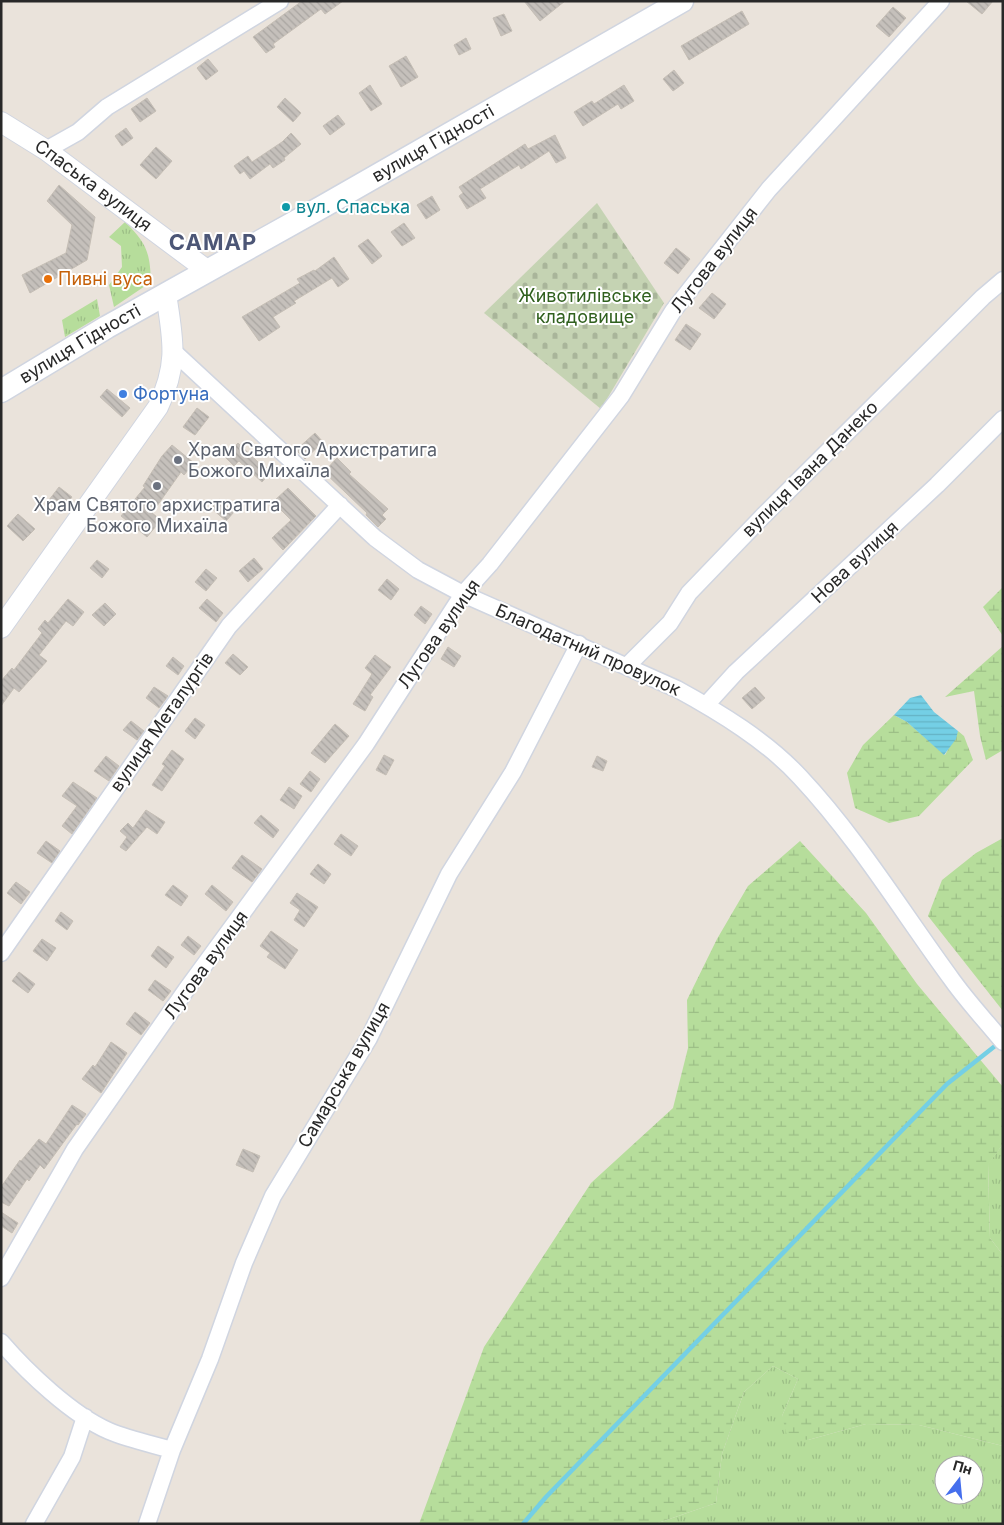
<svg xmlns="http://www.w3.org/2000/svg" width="1004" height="1525" viewBox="0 0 1004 1525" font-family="Inter,sans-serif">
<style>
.grass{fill:url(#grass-tufts);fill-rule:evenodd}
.wetland{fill:url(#wetland-marsh)}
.cemetery{fill:url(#cemetery-stones)}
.water{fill:url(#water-rules)}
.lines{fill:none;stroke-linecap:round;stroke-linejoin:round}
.stream{stroke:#74cfe5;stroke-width:4.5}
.building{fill:url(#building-back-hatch);stroke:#c5beb5}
.minor-casing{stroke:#d0d5e0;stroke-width:19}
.tertiary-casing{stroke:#d0d5e0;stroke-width:22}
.secondary-casing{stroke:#d0d5e0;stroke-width:25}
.minor{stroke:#fff;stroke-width:16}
.tertiary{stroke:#fff;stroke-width:20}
.secondary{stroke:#fff;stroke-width:22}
.culture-dot{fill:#0f9aa8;stroke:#fff;stroke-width:2}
.food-dot{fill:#e8710a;stroke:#fff;stroke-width:2}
.shop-dot{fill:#3f7fe0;stroke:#fff;stroke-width:2}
.worship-dot{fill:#6b7280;stroke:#fff;stroke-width:2}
.labels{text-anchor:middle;stroke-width:4;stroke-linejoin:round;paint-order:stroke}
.street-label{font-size:18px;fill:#282828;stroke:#fff}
.culture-label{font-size:18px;fill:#0d838f;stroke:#fff;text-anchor:start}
.food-label{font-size:18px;fill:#c56008;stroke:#fff;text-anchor:start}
.park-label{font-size:18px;fill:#30601e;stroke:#fff}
.shop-label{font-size:18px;fill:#366cbe;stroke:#fff;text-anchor:start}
.worship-label{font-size:18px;fill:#5b616d;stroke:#fff;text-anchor:start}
.district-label{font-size:22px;font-weight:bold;letter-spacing:1px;fill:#4c5676;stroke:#fff}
</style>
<defs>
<pattern id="grass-tufts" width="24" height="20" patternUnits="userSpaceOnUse" patternTransform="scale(1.25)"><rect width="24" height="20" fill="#b6dd9b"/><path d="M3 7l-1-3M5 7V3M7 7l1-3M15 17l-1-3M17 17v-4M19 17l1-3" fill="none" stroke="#9cbe86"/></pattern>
<pattern id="wetland-marsh" width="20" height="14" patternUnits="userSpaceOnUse" patternTransform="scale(1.25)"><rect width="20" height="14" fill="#b6dd9b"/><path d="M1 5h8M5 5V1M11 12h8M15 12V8" fill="none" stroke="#9cbe86"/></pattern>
<pattern id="cemetery-stones" width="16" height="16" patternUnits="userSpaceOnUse" patternTransform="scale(1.25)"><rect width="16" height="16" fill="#c5d3b3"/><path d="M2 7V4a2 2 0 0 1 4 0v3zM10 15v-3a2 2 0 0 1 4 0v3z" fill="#a9b59a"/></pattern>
<pattern id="water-rules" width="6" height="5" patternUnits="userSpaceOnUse" patternTransform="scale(1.25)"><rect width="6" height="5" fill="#74cfe5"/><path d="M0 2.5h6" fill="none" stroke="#64b2c4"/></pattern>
<pattern id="building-back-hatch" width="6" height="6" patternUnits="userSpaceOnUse" patternTransform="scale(1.25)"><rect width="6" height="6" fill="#c5c0bb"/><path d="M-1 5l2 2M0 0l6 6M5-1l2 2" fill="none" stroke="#a9a5a1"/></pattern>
</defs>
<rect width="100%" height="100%" fill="#eae3db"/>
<path class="grass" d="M125 222C147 243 150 253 151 282L114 307 109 285 122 267 121 246 109 237Z
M97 299 100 316 65 337 62 320Z
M1003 1144V1255L990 1238 988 1164Z
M773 1366 798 1379 782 1416 808 1440 866 1424 919 1425 1003 1446V1524H655L716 1503 722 1454 744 1392ZM944 1465H974V1495H944Z"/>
<path class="wetland" d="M1003 587V636L983 607Z
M1003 646V750L986 760 980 736 974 691 945 697Z
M894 715 907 722 945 755 958 731 964 736 973 760 919 816 889 823 855 808 847 773 863 745Z
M1003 838V1011L928 916 942 880 976 853Z
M800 841 866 913 917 984 1003 1087V1144L988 1165 990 1238 1003 1255V1446L919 1425 866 1424 808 1440 787 1436 782 1416 798 1379 773 1366 744 1392 722 1454 716 1503 655 1524H419L484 1347 591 1183 673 1108 688 1048 687 1000 717 939 748 886Z"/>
<path class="cemetery" d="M597 203 664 303 601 409 484 313Z"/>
<path class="water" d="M921 695 934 712 958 731 956 739 944 755 907 722 894 715 910 698Z"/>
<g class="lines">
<path class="stream" d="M523 1524 546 1497 947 1084 995 1046"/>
</g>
<path class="building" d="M302 1H343L325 14 321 9 273 44 275 47 266 53 253 37Z
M524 1H565L540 21Z
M966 1H993L982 14Z
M893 7 906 18 889 37 876 26Z
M742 11 749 24 689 60 681 46Z
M504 14 512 31 501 36 493 18Z
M466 38 471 49 459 55 454 45Z
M406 56 418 77 401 87 389 66Z
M208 59 218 71 206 80 197 68Z
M674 70 684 83 673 91 663 79Z
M370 85 382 104 371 111 359 93Z
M624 85 634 101 621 109 618 104 583 126 574 112 592 101 594 104Z
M147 98 156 111 140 122 131 109Z
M285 98 301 113 293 122 277 107Z
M338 115 345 124 330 135 323 126Z
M126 128 133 138 122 146 115 136Z
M291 133 301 144 284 158 285 160 273 168 270 164 250 179 244 171 240 174 234 166 248 156 252 162 282 142Z
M555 135 566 158 556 163 549 151 521 169 519 165 480 189 486 198 467 209 459 196 463 193 459 187 525 144 528 149Z
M156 147 172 161 156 179 140 165Z
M59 185 95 217 87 260 30 293 22 275 66 253 72 225 47 201Z
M432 196 440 210 426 219 417 205Z
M404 223 415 238 402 246 391 232Z
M368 239 382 256 372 264 358 246Z
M676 248 690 259 678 274 664 263Z
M334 257 349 279 338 287 332 278 294 301 296 303 273 317 280 327 259 341 242 317 300 283 297 279 314 270 315 271Z
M712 293 726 304 714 319 699 308Z
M686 324 701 334 690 350 675 340Z
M107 389 130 408 122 417 100 397Z
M197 408 209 417 195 435 183 427Z
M315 433 323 442 305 459 296 450Z
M238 443 260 464 261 462 271 472 262 482 239 461 234 466 225 457Z
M172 445 194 463 184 475 181 472 152 513 161 520 147 537 121 516 145 487 143 486 162 456Z
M337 458 351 472 349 474 388 509 382 515 386 519 378 527 366 515 367 513 324 472Z
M59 487 72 497 62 510 49 500Z
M288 488 316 516 283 550 272 538 291 520 273 502Z
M219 499 234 512 226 521 211 508Z
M18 514 35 529 23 541 7 526Z
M254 558 263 569 248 582 239 571Z
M97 560 109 569 102 578 90 568Z
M206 569 217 578 206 591 195 582Z
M387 579 399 589 391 600 378 590Z
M68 599 84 612 73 626 66 621 39 655 47 661 19 692 14 688 1 706V681L12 668 14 670 42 633 38 629 45 620 48 623Z
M207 599 223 613 216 622 199 608Z
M105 603 116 614 104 626 92 615Z
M421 606 432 614 425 624 414 615Z
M448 647 461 656 454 667 441 659Z
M233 654 248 667 240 675 225 663Z
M375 655 391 667 370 695 373 697 365 711 353 704 372 674 365 668Z
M173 657 184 666 178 675 166 666Z
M154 687 168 696 159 708 146 698Z
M755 687 765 698 752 709 742 698Z
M195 718 205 725 195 739 185 731Z
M131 721 144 731 137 740 123 730Z
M335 724 349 736 325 763 311 753Z
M172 750 184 759 162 791 152 785 165 766 162 764Z
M384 755 394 760 386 775 376 770Z
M106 756 119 766 109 781 94 771Z
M597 756 607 761 603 771 592 767Z
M310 771 320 779 311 792 300 784Z
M73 782 97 798 72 834 62 826 77 806 62 796Z
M289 787 302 796 294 809 280 800Z
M146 810 165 822 157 834 147 827 126 851 120 847 127 837 120 831 128 823 133 828Z
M261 815 279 830 273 838 254 823Z
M341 834 358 846 351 856 334 844Z
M46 841 60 851 52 863 37 853Z
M242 855 262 869 252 882 232 868Z
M318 864 331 874 324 884 310 874Z
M16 882 30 892 21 904 7 893Z
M173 885 188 896 181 906 165 895Z
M212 885 233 902 226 911 205 894Z
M297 893 318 907 304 927 294 920 300 910 290 903Z
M61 912 73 921 67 930 55 921Z
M271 931 298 950 285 969 267 957 270 953 260 946Z
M188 936 201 946 194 955 181 945Z
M42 939 56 948 47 961 33 951Z
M158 946 174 957 166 968 151 956Z
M19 972 35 984 28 993 12 981Z
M155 980 171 991 163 1001 148 990Z
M135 1012 150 1023 141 1035 126 1024Z
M111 1042 127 1053 101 1093 82 1079 93 1065 95 1067Z
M72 1105 86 1114 78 1125 77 1124 44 1169 40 1165 29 1181 27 1179 9 1206 1 1202V1187L20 1160 21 1161 39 1139 46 1144Z
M243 1149 260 1156 253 1172 236 1165Z
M1 1212 18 1223 12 1233 1 1226Z"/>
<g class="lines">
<defs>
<path id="minor" d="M46 150 78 132 107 107 280 1
M173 351 375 538 418 570 463 594 677 689C719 712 767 741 800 777 857 838 901 910 950 977 966 1000 985 1020 1003 1042
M627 666 670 623 689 593 763 516 983 297 1003 280
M706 705 736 672 937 485 1003 419
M1 953 229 626 340 505
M1 1278 75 1149 186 990 366 744 463 594 490 564 621 396 673 311 769 189 941 1
M1 1342C27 1372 72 1415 109 1431 128 1439 151 1444 172 1450
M34 1524 72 1457 85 1417
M147 1524 172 1450 210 1359 244 1263 273 1196 369 1038 449 874 513 772 579 644"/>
<g id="tertiary">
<path id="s1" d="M1 122 46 150 208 271"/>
<path d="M1 628 158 407C179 363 173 340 166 294"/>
</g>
<g id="secondary">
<path id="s2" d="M1 391 107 327 322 207 682 1"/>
</g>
</defs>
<use href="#minor" class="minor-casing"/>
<use href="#tertiary" class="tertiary-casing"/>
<use href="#secondary" class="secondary-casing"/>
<use href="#minor" class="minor"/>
<use href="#tertiary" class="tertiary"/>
<use href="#secondary" class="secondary"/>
</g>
<circle class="culture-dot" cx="286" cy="207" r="5"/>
<circle class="food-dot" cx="48" cy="279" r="5"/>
<circle class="shop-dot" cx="123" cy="394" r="5"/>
<g class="worship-dot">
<circle cx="178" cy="460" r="5"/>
<circle cx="157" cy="486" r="5"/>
</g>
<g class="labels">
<g class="street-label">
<text dy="6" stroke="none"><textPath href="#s2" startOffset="498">вулиця Гідності</textPath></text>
<text dy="6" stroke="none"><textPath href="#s1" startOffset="112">Спаська вулиця</textPath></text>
<text transform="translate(714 260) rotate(-52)" y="6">Лугова вулиця</text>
<text dy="6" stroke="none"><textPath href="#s2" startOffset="92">вулиця Гідності</textPath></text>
<text transform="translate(810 469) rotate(-45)" y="6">вулиця Івана Данеко</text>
<text transform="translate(855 562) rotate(-43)" y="6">Нова вулиця</text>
<text transform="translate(439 634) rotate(-55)" y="6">Лугова вулиця</text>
<text transform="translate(588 650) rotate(24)" y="6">Благодатний провулок</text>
<text transform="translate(162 722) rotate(-55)" y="6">вулиця Металургів</text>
<text transform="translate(206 965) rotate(-54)" y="6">Лугова вулиця</text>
<text transform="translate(344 1075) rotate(-60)" y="6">Самарська вулиця</text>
</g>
<g class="culture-label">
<text x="296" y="213">вул. Спаська</text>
</g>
<g class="food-label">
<text x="58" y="285">Пивні вуса</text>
</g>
<g class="park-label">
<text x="585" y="302">Животилівське<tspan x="585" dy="21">кладовище</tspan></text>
</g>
<g class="shop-label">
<text x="133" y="400">Фортуна</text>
</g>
<g class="worship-label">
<text x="188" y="456">Храм Святого Архистратига<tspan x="188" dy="21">Божого Михаїла</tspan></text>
<text x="157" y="511" text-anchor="middle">Храм Святого архистратига<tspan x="157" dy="21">Божого Михаїла</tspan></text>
</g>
<g class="district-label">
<text x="213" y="250">САМАР</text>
</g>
</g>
<rect width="1004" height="1525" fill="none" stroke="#282828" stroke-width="5"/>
<g transform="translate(959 1480) rotate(16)"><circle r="24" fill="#ffffff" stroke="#a9a9a9"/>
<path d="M0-4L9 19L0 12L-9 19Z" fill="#456fed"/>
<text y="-8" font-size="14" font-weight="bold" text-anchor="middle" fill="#282828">Пн</text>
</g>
</svg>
